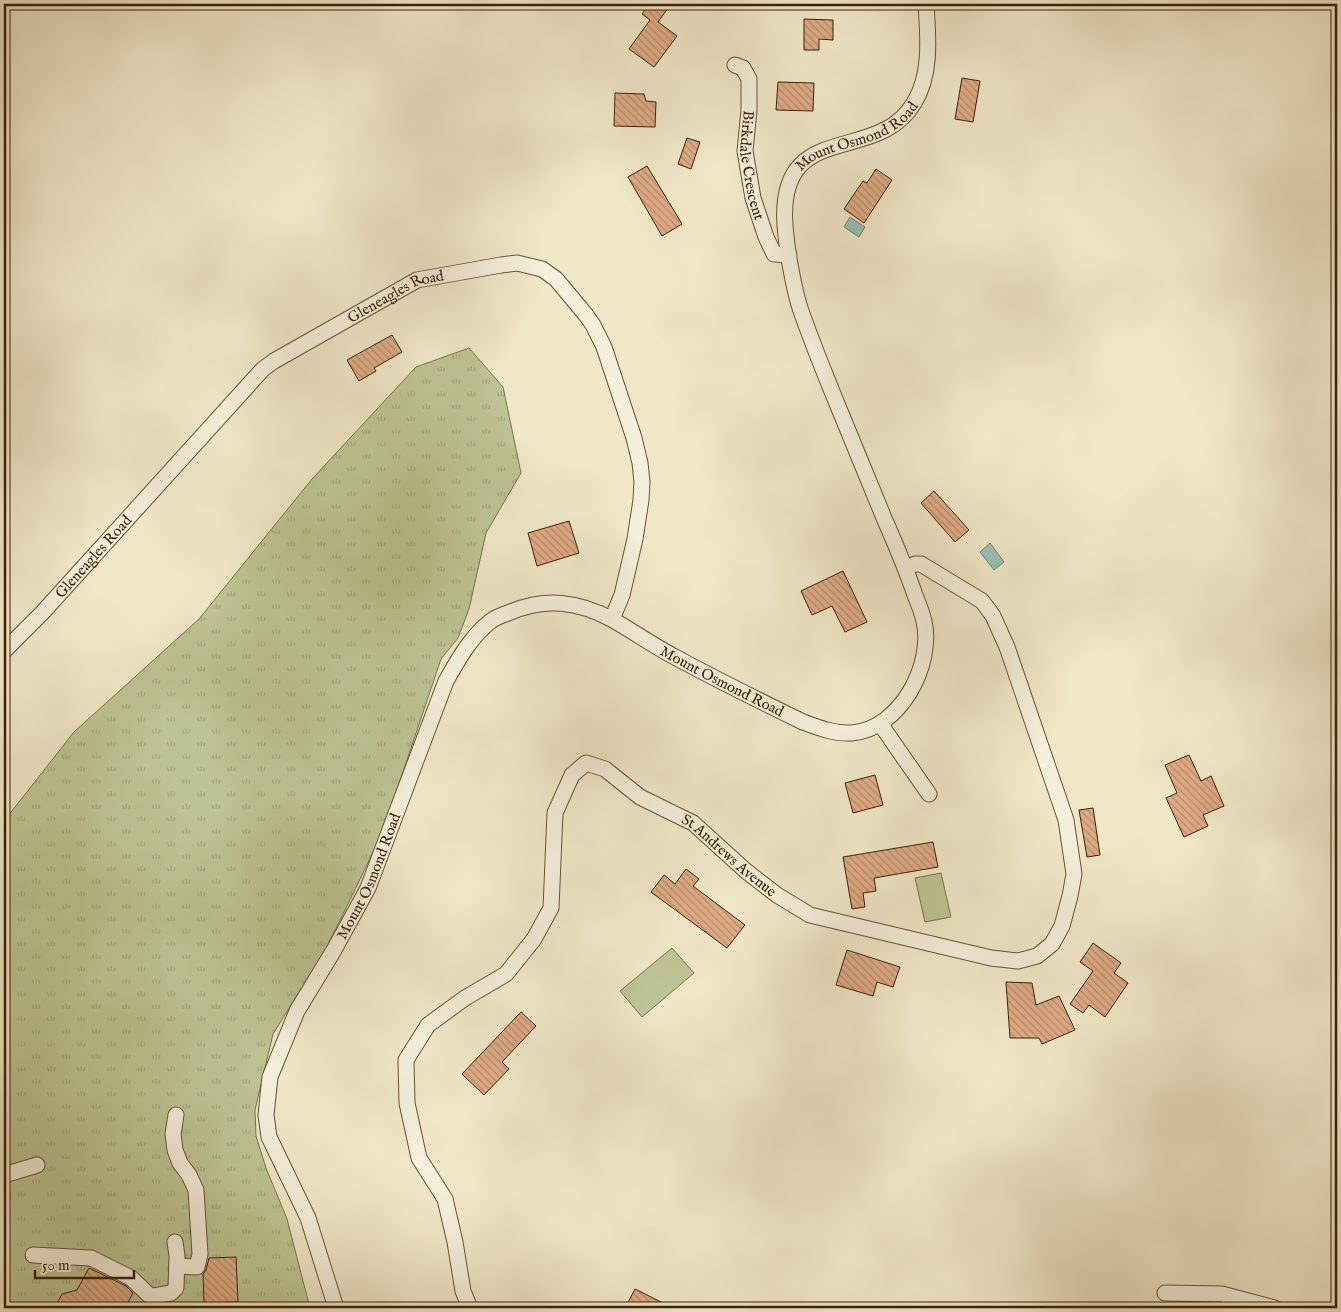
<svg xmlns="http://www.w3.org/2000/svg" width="1341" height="1312" viewBox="0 0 1341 1312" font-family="'IM FELL English',serif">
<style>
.grass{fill:url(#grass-tufts);stroke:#7c724c}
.garden{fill:#bdc493;stroke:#7c724c}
.water{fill:#9ac0b5;stroke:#74806e}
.building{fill:url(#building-back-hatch);stroke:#3a2104}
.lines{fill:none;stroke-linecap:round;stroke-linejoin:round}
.minor-casing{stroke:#685235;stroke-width:17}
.minor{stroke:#f5efdb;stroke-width:15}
.labels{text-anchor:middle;stroke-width:5;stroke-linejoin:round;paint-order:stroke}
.street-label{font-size:15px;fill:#3a2104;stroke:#f5efdb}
</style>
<defs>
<pattern id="grass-tufts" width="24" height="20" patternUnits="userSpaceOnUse" patternTransform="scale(1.25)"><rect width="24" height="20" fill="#bdc493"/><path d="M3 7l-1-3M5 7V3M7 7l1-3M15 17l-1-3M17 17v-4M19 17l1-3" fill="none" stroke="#a3a87d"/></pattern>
<pattern id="building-back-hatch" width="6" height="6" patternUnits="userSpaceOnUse" patternTransform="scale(1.25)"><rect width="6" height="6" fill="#dfab85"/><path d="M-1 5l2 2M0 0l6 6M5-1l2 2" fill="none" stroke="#b68b6b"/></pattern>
</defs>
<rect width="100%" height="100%" fill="#f0e7c7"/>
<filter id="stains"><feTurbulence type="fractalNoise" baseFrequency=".004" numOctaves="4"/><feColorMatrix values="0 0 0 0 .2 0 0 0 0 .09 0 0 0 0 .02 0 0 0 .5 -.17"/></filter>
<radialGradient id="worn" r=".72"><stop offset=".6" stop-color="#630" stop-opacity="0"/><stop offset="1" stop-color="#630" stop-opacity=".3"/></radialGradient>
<path class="grass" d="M469 348 503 387 521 473 486 533 469 609 458 638 441 659 382 834 327 947 273 1034 255 1110 256 1136 266 1168 287 1219 310 1308H4V821L74 732 199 619 312 479 416 367Z"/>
<path class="garden" d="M941 873 951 917 925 922 915 878Z
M672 948 694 973 642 1017 620 991Z"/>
<path class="water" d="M850 217 865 227 859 237 844 227Z
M990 543 1004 562 994 570 980 552Z"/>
<path class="building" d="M650 4H671L658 22 677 36 654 67 629 49 650 20 642 14Z
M804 19 833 20V40L819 39V50H804Z
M962 78 980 81 973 122 955 119Z
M778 82 814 83 813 111 776 110Z
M615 93 644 94 646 101 656 102 655 127 614 126Z
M687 138 700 142 691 169 678 164Z
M647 166 682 224 662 236 628 177Z
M876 169 892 180 864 223 844 209 863 181 867 183Z
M392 335 402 352 374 368 376 371 359 381 347 360Z
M934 491 969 530 955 542 921 503Z
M569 521 579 553 537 566 528 533Z
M843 571 867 622 845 632 832 606 812 615 801 591Z
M1189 755 1201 781 1211 776 1224 806 1203 815 1208 826 1184 837 1166 798 1177 793 1165 765Z
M875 775 883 805 853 813 845 783Z
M1093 808 1100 855 1087 857 1079 810Z
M933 842 938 867 874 878 876 891 863 893 865 907 852 909 843 857Z
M686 869 699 879 693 886 745 925 727 948 651 892 664 875 675 884Z
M1093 943 1121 963 1114 973 1128 983 1105 1017 1089 1005 1083 1013 1070 1004 1093 971 1080 962Z
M847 950 900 967 893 987 877 982 873 996 836 985Z
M1006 982 1032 983 1036 1005 1059 996 1075 1030 1042 1044 1039 1038H1010Z
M521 1012 536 1026 502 1062 509 1069 484 1095 462 1074Z
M236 1257 238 1302 204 1303 203 1274 206 1270 209 1258Z
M89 1268 126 1286 133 1293 125 1308H54L62 1294 77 1290Z
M635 1289 673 1308H625Z"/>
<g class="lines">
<defs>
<g id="minor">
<path id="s1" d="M735 65 743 68 749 79V110L745 151 753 198 766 237 774 254 789 255"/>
<path id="s2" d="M4 651 43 612 263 369 274 361 417 280 501 265 517 263 542 269 556 279 586 315 593 325 604 347 634 438 640 463 642 482 641 500 635 539 622 595 612 619"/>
<path d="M881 725 929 794"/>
<path d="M176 1115 173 1134 175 1150 180 1163 189 1175 196 1190 200 1254 197 1267 177 1266"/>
<path d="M4 1175 37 1165"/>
<path d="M33 1255 91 1258 131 1278 150 1296C157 1296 164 1294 171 1293L176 1288 177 1256 175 1242"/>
<path d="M1165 1293 1222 1294 1275 1308"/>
<path id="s3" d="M336 1308 308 1218 269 1137 266 1115 270 1077 297 1011 334 950 368 888 446 681C458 660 471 636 491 621 496 617 503 615 508 613 546 597 578 601 613 620 634 632 654 646 675 657 717 680 760 701 803 722 819 728 835 734 852 733 900 729 934 665 924 621 922 612 918 603 915 595 906 569 895 543 884 518 869 482 855 447 840 411 826 377 812 343 800 308 794 289 788 256 786 236 771 114 876 168 914 103 932 74 928 36 926 4"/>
<path id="s4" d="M470 1308 463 1291 455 1242 445 1199 419 1158 407 1103 406 1060 428 1025 465 998 506 974 534 939 551 908 555 813 572 775 586 763 605 769 640 797 693 823 746 871 777 895 810 915 991 958 1018 961 1037 956 1052 944 1062 926 1070 896 1074 874 1066 820 1007 647 993 616 982 601 921 564H915L906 568"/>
</g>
</defs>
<use href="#minor" class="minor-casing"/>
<use href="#minor" class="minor"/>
</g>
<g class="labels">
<g class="street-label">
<text dy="5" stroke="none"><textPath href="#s3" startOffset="1846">Mount Osmond Road</textPath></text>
<text dy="5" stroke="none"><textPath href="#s1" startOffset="108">Birkdale Crescent</textPath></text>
<text dy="5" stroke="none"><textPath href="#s2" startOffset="535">Gleneagles Road</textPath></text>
<text dy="5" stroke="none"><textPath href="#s2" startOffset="130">Gleneagles Road</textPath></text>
<text dy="5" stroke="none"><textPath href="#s3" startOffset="1008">Mount Osmond Road</textPath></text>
<text dy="5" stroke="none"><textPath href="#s4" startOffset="802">St Andrews Avenue</textPath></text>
<text dy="5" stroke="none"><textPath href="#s3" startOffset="469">Mount Osmond Road</textPath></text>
</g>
</g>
<rect width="1341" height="1312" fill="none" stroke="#f0e7c7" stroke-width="20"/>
<rect x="5" y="5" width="1331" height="1302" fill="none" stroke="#3a2104" stroke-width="2.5"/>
<rect x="10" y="10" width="1321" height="1292" fill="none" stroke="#3a2104"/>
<path d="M35 1270v8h99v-8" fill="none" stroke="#3a2104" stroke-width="2.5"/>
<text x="42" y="1270" font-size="15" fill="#3a2104" stroke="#f5efdb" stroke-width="4" paint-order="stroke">50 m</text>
<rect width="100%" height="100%" filter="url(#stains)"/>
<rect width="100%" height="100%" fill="url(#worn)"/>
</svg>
